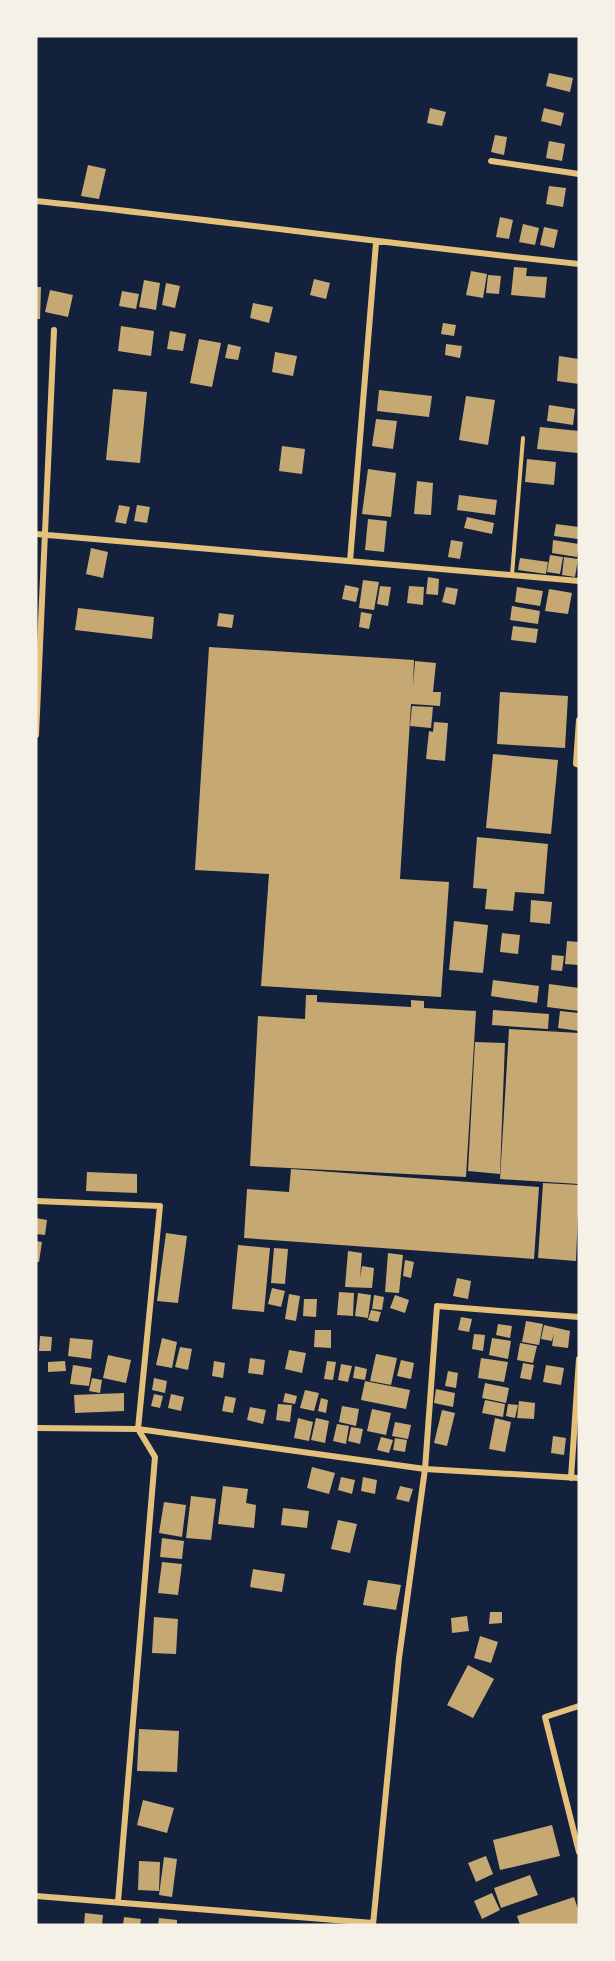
<svg xmlns="http://www.w3.org/2000/svg" width="615" height="1961" viewBox="0 0 615 1961" font-family="'Sofia Sans Condensed',sans-serif">
<style>
.building{fill:#c6a872}
.lines{fill:none;stroke-linecap:round;stroke-linejoin:round}
.service{stroke:#e5c07b;stroke-width:4}
.minor{stroke:#e5c07b;stroke-width:6}
</style>
<rect width="100%" height="100%" fill="#14213d"/>
<path class="building" d="M549 73 573 78 570 92 546 86Z
M430 108 446 112 442 126 427 123Z
M544 108 564 113 561 126 541 121Z
M495 135 507 137 504 155 491 152Z
M549 141 565 144 562 161 546 158Z
M88 165 106 169 99 199 81 196Z
M549 186 566 188 563 207 546 204Z
M500 217 513 220 509 239 496 237Z
M523 224 539 228 535 245 519 242Z
M544 227 558 230 554 248 540 245Z
M514 267 527 268 526 276 547 277 545 298 511 295Z
M471 271 487 274 483 298 466 295Z
M488 275 501 276 499 294 486 293Z
M314 279 330 283 326 299 310 295Z
M144 280 160 283 156 310 139 307Z
M166 283 180 286 175 308 162 305Z
M36 287H41L40 319H36Z
M50 290 73 295 68 317 45 312Z
M122 291 139 294 136 309 119 306Z
M253 303 273 307 269 323 250 318Z
M443 323 456 325 454 336 441 334Z
M121 326 154 331 151 356 118 351Z
M170 331 186 334 183 351 167 349Z
M199 339 221 343 212 387 190 383Z
M228 344 241 347 238 360 225 358Z
M446 344 462 346 460 358 445 355Z
M275 352 297 356 293 376 272 372Z
M559 356 579 359V384L557 381Z
M113 389 147 392 140 463 106 460Z
M379 390 432 396 429 417 377 411Z
M466 396 495 400 488 445 459 440Z
M549 405 575 409 573 425 547 421Z
M376 419 397 421 393 449 372 446Z
M540 427 579 431 578 453 537 449Z
M282 446 305 449 302 474 279 471Z
M527 459 556 462 554 485 525 482Z
M368 469 396 473 391 517 362 514Z
M417 481 433 483 431 515 414 514Z
M459 495 497 500 495 515 457 510Z
M119 505 130 507 126 524 115 522Z
M137 505 150 507 147 523 134 521Z
M467 517 494 523 492 534 464 528Z
M368 519 387 521 384 552 365 550Z
M556 524 579 527 578 539 554 536Z
M451 540 463 542 460 559 448 557Z
M553 540 579 544 577 557 552 553Z
M91 548 108 552 103 578 86 574Z
M550 555 563 557 560 574 547 572Z
M564 557 578 559 575 577 562 575Z
M520 558 548 562 546 574 518 570Z
M428 577 439 579 438 595 426 594Z
M363 580 379 582 374 610 359 608Z
M345 585 359 588 356 602 342 599Z
M380 586 391 587 388 606 377 604Z
M409 586 424 587 423 605 407 603Z
M446 587 458 589 455 605 442 602Z
M517 587 543 591 540 606 515 602Z
M549 589 572 593 568 614 545 611Z
M512 606 540 611 538 624 510 620Z
M78 608 154 617 152 639 75 630Z
M361 612 372 614 369 629 359 627Z
M219 613 234 615 232 628 217 626Z
M513 626 538 629 536 643 511 640Z
M209 647 414 660 413 687 415 661 436 663 433 692H441L440 706 411 704 400 879 449 882 441 997 261 986 269 874 195 870Z
M500 692 568 696 565 748 497 744Z
M412 706 433 707 431 728 410 726Z
M434 722 448 723 445 761 426 759 429 731 433 732Z
M493 754 558 760 551 834 486 828Z
M477 837 548 844 544 894 515 892 513 911 485 909 487 889 473 888Z
M531 900 552 902 550 924 530 922Z
M454 921 488 925 483 973 449 970Z
M502 933 520 935 518 954 500 952Z
M567 941 579 942V965L565 964Z
M552 955 564 956 562 971 551 970Z
M493 980 539 986 537 1003 491 996Z
M549 984 579 988V1011L547 1007Z
M306 995H317V1002L411 1007V1000L424 1001V1008L476 1011 466 1177 250 1166 258 1016 305 1019Z
M493 1010 549 1014 548 1029 492 1025Z
M560 1011 579 1013V1031L558 1028Z
M509 1029 579 1033V1184L500 1179Z
M475 1042 505 1043 500 1174 468 1171Z
M291 1169 539 1187 534 1259 244 1238 247 1189 289 1192Z
M87 1172 137 1174V1193L86 1191Z
M543 1183 579 1185 576 1261 538 1258Z
M36 1218 47 1220 45 1235 36 1234Z
M166 1233 187 1236 178 1303 157 1301Z
M36 1241 42 1242 39 1262H36Z
M238 1245 270 1248 264 1312 232 1309Z
M274 1248 288 1249 285 1284 271 1283Z
M348 1251 362 1253 360 1278 362 1266 374 1268 372 1288 345 1287Z
M388 1253 403 1255 399 1293 385 1292Z
M405 1260 414 1262 411 1278 403 1276Z
M457 1278 471 1281 468 1299 453 1296Z
M272 1288 285 1291 281 1307 268 1304Z
M339 1292 354 1293 353 1316 337 1315Z
M358 1293 371 1295 368 1318 355 1316Z
M289 1294 300 1296 296 1321 285 1319Z
M374 1295 384 1297 382 1310 372 1309Z
M395 1295 409 1300 405 1313 390 1308Z
M304 1299H317L316 1317 303 1316Z
M371 1310 381 1312 378 1322 368 1320Z
M461 1317 472 1319 469 1332 458 1330Z
M526 1321 543 1324 539 1345 522 1342Z
M498 1324 512 1326 510 1338 496 1335Z
M544 1325 570 1331 568 1348 552 1346 554 1333 552 1341 541 1339Z
M315 1330H331V1348L314 1347Z
M474 1334 485 1335 483 1351 472 1349Z
M40 1336 52 1337 51 1351H39Z
M70 1338 93 1340 91 1359 68 1356Z
M162 1338 177 1342 172 1368 156 1365Z
M492 1338 511 1341 508 1359 489 1355Z
M520 1343 537 1346 533 1363 517 1360Z
M180 1347 192 1349 188 1370 175 1367Z
M289 1350 306 1353 302 1373 285 1369Z
M376 1354 397 1358 391 1385 370 1381Z
M108 1355 131 1360 126 1383 103 1378Z
M250 1358 265 1360 263 1375 248 1373Z
M481 1358 508 1362 504 1382 478 1378Z
M401 1360 414 1363 411 1379 397 1376Z
M65 1361 66 1371 48 1372V1362Z
M214 1361 225 1363 223 1378 212 1376Z
M327 1361 336 1362 333 1380 324 1379Z
M523 1363 534 1365 531 1380 520 1378Z
M341 1364 352 1366 348 1382 338 1380Z
M73 1365 92 1368 89 1386 70 1384Z
M546 1365 564 1368 561 1385 543 1382Z
M355 1366 367 1369 365 1380 353 1378Z
M448 1371 458 1373 456 1388 445 1386Z
M92 1378 102 1380 100 1393 89 1391Z
M154 1378 167 1381 165 1393 152 1390Z
M365 1381 410 1390 406 1409 361 1400Z
M485 1383 509 1388 506 1403 482 1398Z
M436 1389 455 1393 453 1407 434 1403Z
M305 1390 319 1393 314 1411 300 1408Z
M124 1393V1411L75 1413 74 1395Z
M285 1393 297 1396 295 1404 283 1402Z
M154 1394 163 1396 160 1408 151 1406Z
M171 1394 184 1397 181 1411 168 1408Z
M225 1396 236 1398 233 1413 222 1411Z
M321 1398 328 1400 326 1413 318 1411Z
M485 1400 505 1404 503 1417 482 1413Z
M519 1401 535 1403 534 1419 517 1418Z
M278 1404 292 1405 290 1422 276 1420Z
M508 1404 518 1405 515 1418 506 1416Z
M342 1406 359 1409 356 1426 339 1422Z
M250 1407 266 1410 263 1424 247 1420Z
M372 1409 391 1413 386 1435 367 1431Z
M442 1410 455 1413 447 1446 434 1443Z
M298 1418 313 1422 309 1441 294 1438Z
M316 1418 329 1421 325 1443 311 1440Z
M495 1418 511 1422 505 1452 489 1449Z
M395 1422 411 1425 408 1439 392 1436Z
M337 1424 349 1426 346 1444 333 1441Z
M351 1427 363 1429 360 1444 348 1441Z
M553 1436 566 1438 564 1455 551 1453Z
M381 1437 393 1440 389 1453 377 1450Z
M395 1438 407 1440 405 1452 393 1450Z
M312 1467 335 1473 329 1494 307 1488Z
M341 1477 355 1480 352 1494 338 1490Z
M363 1477 377 1480 375 1494 361 1491Z
M223 1486 248 1489 246 1503 256 1505 254 1528 218 1524Z
M400 1486 413 1489 409 1502 396 1499Z
M191 1496 216 1499 211 1540 186 1538Z
M164 1502 186 1505 182 1537 159 1533Z
M283 1508 309 1511 307 1528 281 1525Z
M338 1520 357 1524 350 1553 331 1549Z
M162 1538 184 1541 182 1559 160 1557Z
M162 1562 182 1564 178 1595 158 1593Z
M253 1569 285 1574 282 1592 250 1587Z
M368 1580 401 1585 396 1610 363 1605Z
M490 1612H502V1623L489 1624Z
M467 1616 469 1631 452 1633 451 1618Z
M154 1617 178 1619 176 1654 152 1653Z
M480 1636 498 1642 491 1663 474 1658Z
M468 1665 494 1679 473 1718 447 1705Z
M139 1729 179 1731 177 1772 137 1771Z
M143 1800 174 1808 167 1833 137 1825Z
M552 1825 560 1856 500 1870 493 1840Z
M486 1856 493 1874 476 1882 468 1863Z
M164 1857 177 1859 172 1897 159 1895Z
M139 1861 160 1862 159 1891 138 1890Z
M530 1875 538 1895 501 1908 494 1888Z
M492 1893 500 1910 482 1919 474 1901Z
M574 1897 579 1912V1925H520L517 1916Z
M85 1913 103 1915 102 1925H84Z
M124 1917 141 1919 140 1925H123Z
M159 1918 177 1920V1925H158Z"/>
<g class="lines">
<path class="service" d="M512 575 523 438"/>
<path class="minor" d="M491 161 579 174
M36 201C217 220 398 245 579 264
M36 534 579 581
M350 561 376 243
M579 720 576 764 579 765
M36 735 54 330
M36 1201 160 1206 138 1429 155 1457 118 1902
M36 1428 138 1429 425 1469 579 1478
M571 1478 579 1359
M579 1706 545 1717 579 1852
M36 1896 373 1923
M373 1925 399 1658 425 1469 437 1306 579 1317"/>
</g>
<rect width="615" height="1961" fill="none" stroke="#f6f1e7" stroke-width="75"/>
</svg>
